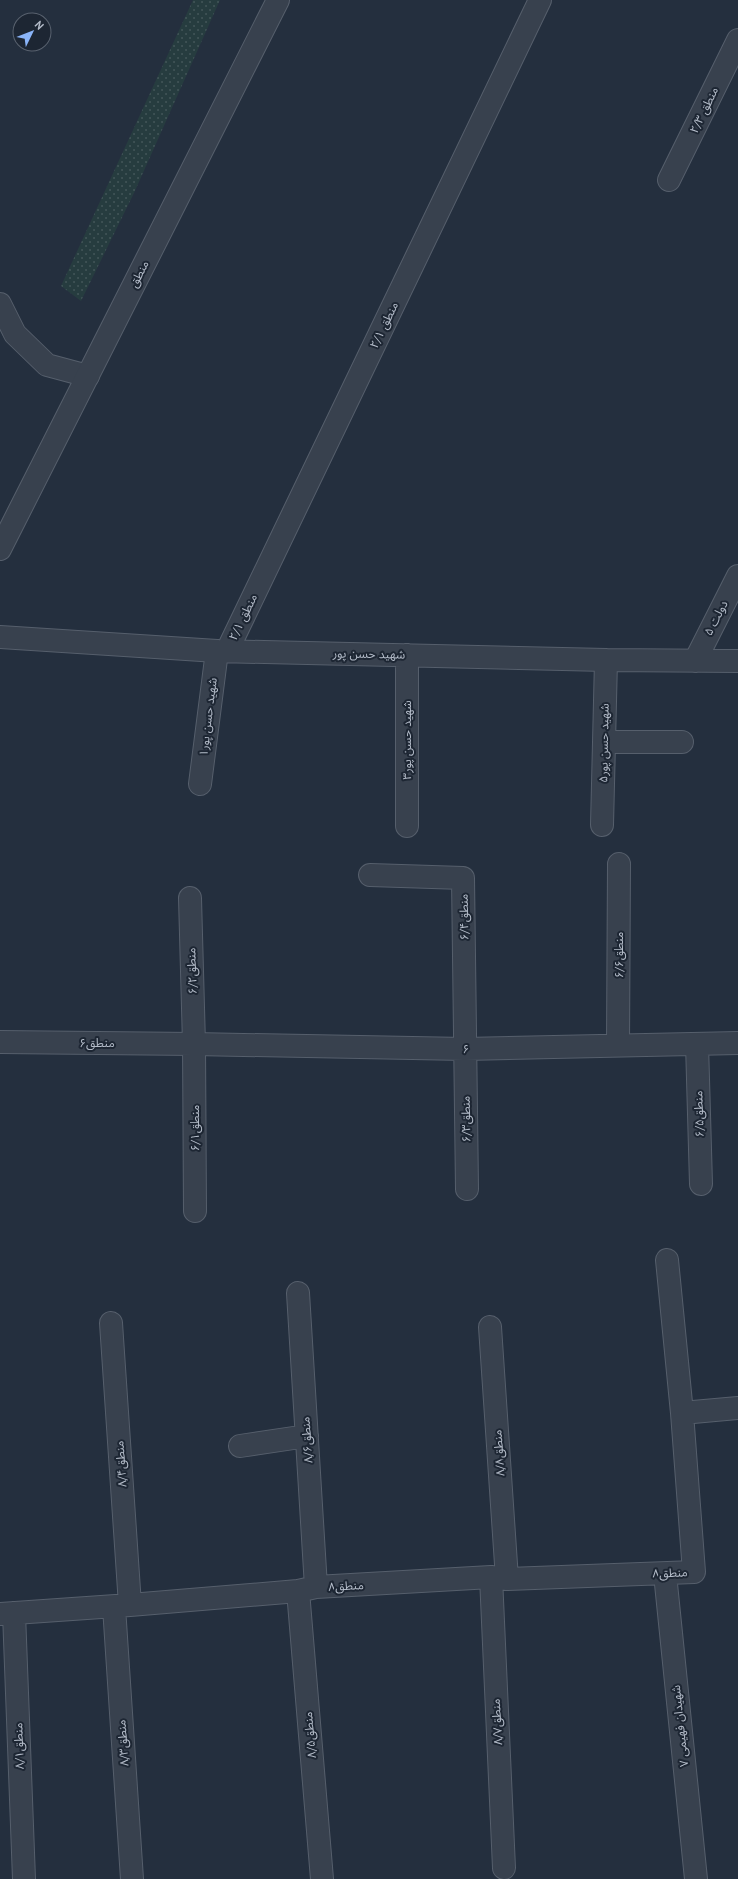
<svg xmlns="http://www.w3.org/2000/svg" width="738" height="1879" viewBox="0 0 738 1879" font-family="'PT Sans','Noto Sans Arabic',sans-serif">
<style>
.grass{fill:url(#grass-dots)}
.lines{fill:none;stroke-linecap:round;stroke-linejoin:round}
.minor-casing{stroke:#565f6c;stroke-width:24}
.tertiary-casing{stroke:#565f6c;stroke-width:24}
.minor{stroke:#38414e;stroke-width:22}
.tertiary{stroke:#38414e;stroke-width:22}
.labels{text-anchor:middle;stroke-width:4;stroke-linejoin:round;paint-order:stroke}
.street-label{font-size:12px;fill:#b4bcc9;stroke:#1d2633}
</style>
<defs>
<pattern id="grass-dots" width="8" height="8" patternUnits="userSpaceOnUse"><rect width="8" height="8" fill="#263c3f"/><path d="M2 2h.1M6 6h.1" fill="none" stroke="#435659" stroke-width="1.8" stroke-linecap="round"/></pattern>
</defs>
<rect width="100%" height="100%" fill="#242f3e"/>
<path class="grass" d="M193 0H220L134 193 81 301 61 286Z"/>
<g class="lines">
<defs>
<path id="minor" d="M669 180 738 40
M0 304 15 334 47 365 88 376
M0 637 217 651 606 660 738 661
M227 651 540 0
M695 661 738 576
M604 742H682
M200 784 217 651
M602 825 606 660
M407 826V655
M370 875 463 878 467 1189
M190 898 194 1044 195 1211
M0 1042 194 1044 465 1049 738 1043
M697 1044 701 1184
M618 1045 619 864
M298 1293 316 1587
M111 1323 130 1605
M490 1327 507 1579
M682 1413 738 1408
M240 1446 307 1436
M665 1574 696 1879
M491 1577 504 1868
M298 1591 322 1879
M114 1607 132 1879
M14 1613 24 1879
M0 1614 130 1605 298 1591 316 1587 491 1577 507 1579 694 1572 682 1413 667 1260"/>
<path id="tertiary" d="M0 549 278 0"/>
</defs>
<use href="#minor" class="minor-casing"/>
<use href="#tertiary" class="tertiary-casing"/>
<use href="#minor" class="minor"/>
<use href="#tertiary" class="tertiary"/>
</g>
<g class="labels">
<g class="street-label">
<text transform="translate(704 110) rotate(-64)" y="4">منطق ۲/۳</text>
<text transform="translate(139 274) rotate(-63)" y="4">منطق</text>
<text transform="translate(384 325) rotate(-64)" y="4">منطق ۲/۱</text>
<text transform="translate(243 617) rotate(-64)" y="4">منطق ۲/۱</text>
<text transform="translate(716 618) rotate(-63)" y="4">۵ دولت</text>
<text transform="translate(369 654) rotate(1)" y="4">شهید حسن پور</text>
<text transform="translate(208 717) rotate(-83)" y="4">شهید حسن پور۱</text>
<text transform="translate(407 740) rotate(-90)" y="4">شهید حسن پور۳</text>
<text transform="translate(604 743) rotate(-89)" y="4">شهید حسن پور۵</text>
<text transform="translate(464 917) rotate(-91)" y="4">منطق۶/۴</text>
<text transform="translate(619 955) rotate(-90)" y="4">منطق۶/۶</text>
<text transform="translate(192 971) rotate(-92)" y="4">منطق۶/۲</text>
<text x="97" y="1047">منطق۶</text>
<text x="466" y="1053">۶</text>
<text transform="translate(699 1114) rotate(-92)" y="4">منطق۶/۵</text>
<text transform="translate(466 1119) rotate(-91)" y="4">منطق۶/۳</text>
<text transform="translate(195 1128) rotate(-90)" y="4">منطق۶/۱</text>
<text transform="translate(307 1440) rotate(-94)" y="4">منطق۸/۶</text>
<text transform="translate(499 1453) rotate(-94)" y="4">منطق۸/۸</text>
<text transform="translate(121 1464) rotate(-94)" y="4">منطق۸/۴</text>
<text transform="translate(670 1573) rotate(-2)" y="4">منطق۸</text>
<text transform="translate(346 1586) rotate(-3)" y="4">منطق۸</text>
<text transform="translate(497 1722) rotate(-93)" y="4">منطق۸/۷</text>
<text transform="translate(680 1726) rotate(-96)" y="4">شهیدان فهیمی ۷</text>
<text transform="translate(310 1735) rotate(-95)" y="4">منطق۸/۵</text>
<text transform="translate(123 1743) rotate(-94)" y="4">منطق۸/۳</text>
<text transform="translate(19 1746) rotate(-92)" y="4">منطق۸/۱</text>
</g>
</g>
<g transform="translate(32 32) rotate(47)"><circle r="19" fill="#1d2633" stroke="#59626f"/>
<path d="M0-3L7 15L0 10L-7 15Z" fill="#8ab4f8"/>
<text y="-6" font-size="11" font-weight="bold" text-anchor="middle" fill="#b4bcc9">N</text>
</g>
</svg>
